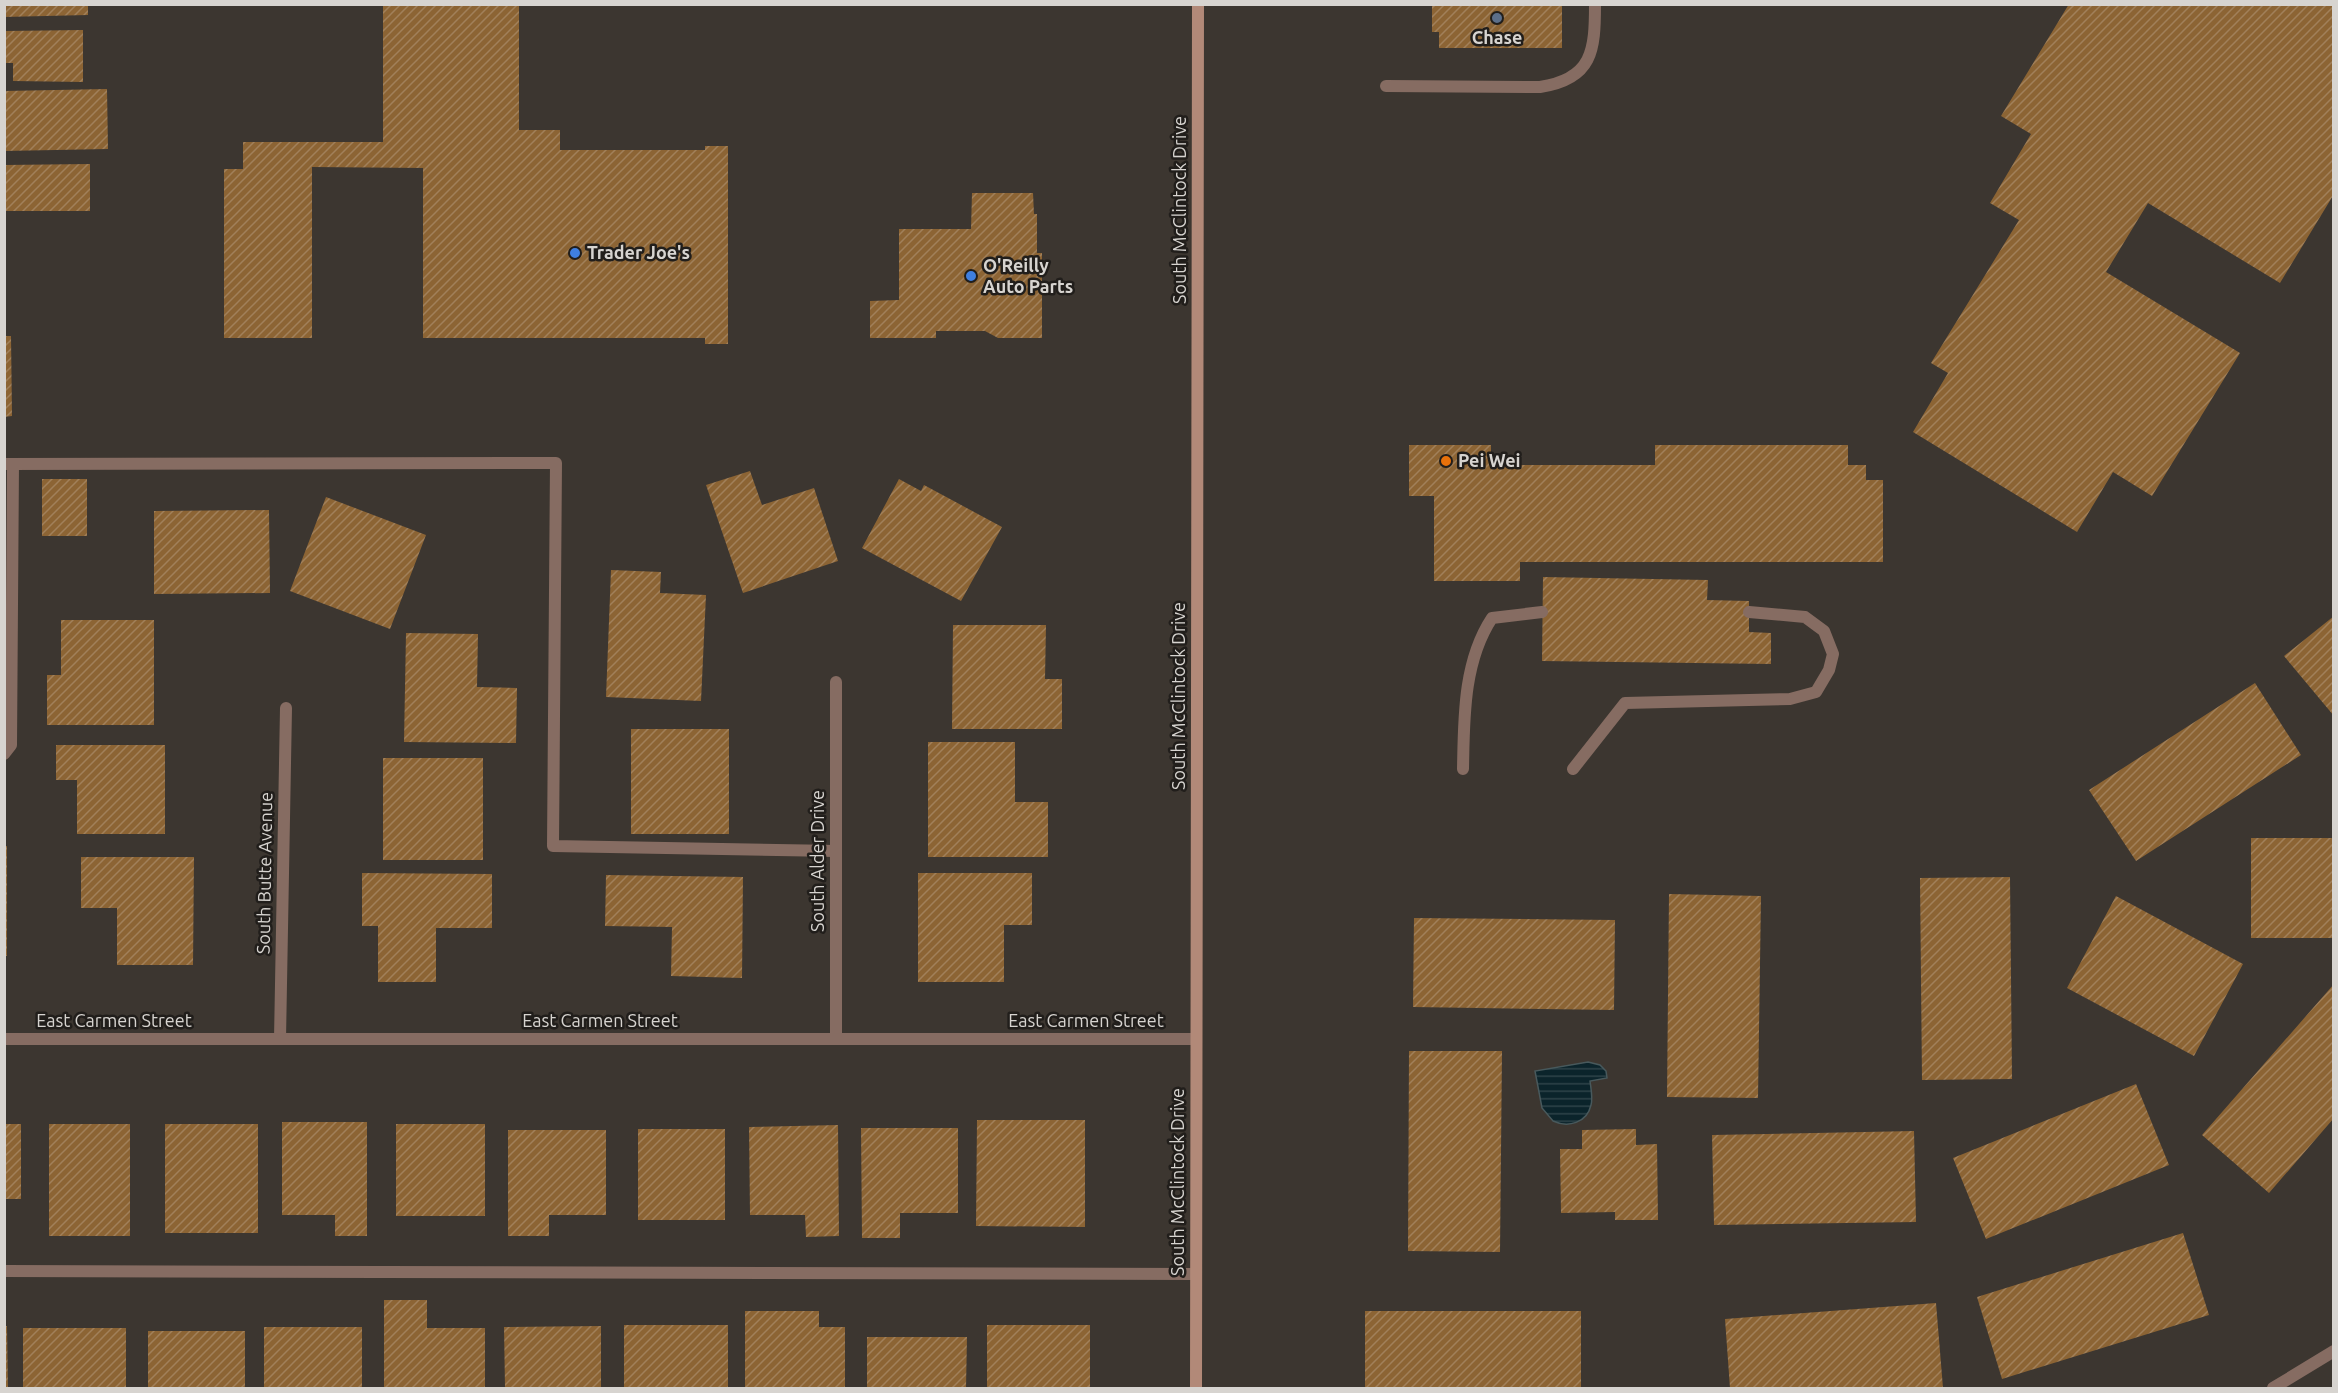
<svg xmlns="http://www.w3.org/2000/svg" width="2338" height="1393" viewBox="0 0 2338 1393" font-family="Ubuntu,sans-serif">
<style>
.water{fill:url(#water-rules);stroke:#48595c;stroke-width:1.5}
.building{fill:url(#building-hatch)}
.lines{fill:none;stroke-linecap:round;stroke-linejoin:round}
.lane{stroke:#866c62;stroke-width:12}
.street{stroke:#866c62;stroke-width:12}
.secondary{stroke:#b28978;stroke-width:12}
.service-dot{fill:#5c6f8a;stroke:#211e1b;stroke-width:2}
.shop-dot{fill:#3f7fe0;stroke:#211e1b;stroke-width:2}
.food-dot{fill:#e8710a;stroke:#211e1b;stroke-width:2}
.labels{text-anchor:middle;stroke-width:5;stroke-linejoin:round;paint-order:stroke}
.poi-label{font-size:18px;font-weight:bold;fill:#d7d4d0;stroke:#211e1b;text-anchor:start}
.street-label{font-size:18px;fill:#d7d4d0;stroke:#211e1b}
</style>
<defs>
<pattern id="water-rules" width="6" height="5" patternUnits="userSpaceOnUse" patternTransform="scale(1.5)"><rect width="6" height="5" fill="#0b242b"/><path d="M0 2.5h6" fill="none" stroke="#2e4349"/></pattern>
<pattern id="building-hatch" width="6" height="6" patternUnits="userSpaceOnUse" patternTransform="scale(1.5)"><rect width="6" height="6" fill="#8c6434"/><path d="M-1 1l2-2M0 6l6-6M5 7l2-2" fill="none" stroke="#a1805a"/></pattern>
</defs>
<rect width="100%" height="100%" fill="#3c3630"/>
<path class="water" d="M1588 1062 1600 1065 1606 1071 1607 1078 1590 1081C1591 1089 1593 1098 1591 1105 1587 1123 1568 1128 1553 1121L1542 1108 1535 1071Z"/>
<path class="building" d="M4 4H88V15L4 17Z
M383 4H519V130H560V150H705V146H728V344H705V338H423V168L312 167V338H224V169H243V142H383Z
M1432 4H1562V48H1439V32H1432Z
M2069 4H2334V194L2280 283 2148 203 2106 272 2240 353 2152 496 2113 472 2077 532 1913 432 1948 373 1931 363 2019 220 1990 203 2031 134 2001 116Z
M83 30V82L13 81V63H4V31Z
M107 89 108 149 4 151V91Z
M90 164V211H4V165Z
M972 193H1033L1034 214H1037V253H1042V338H998L985 331H936V338H870V301L899 300V229H971Z
M4 336H11L12 416 4 417Z
M1409 445H1491V465H1655V445H1848V465H1866V480H1883V562H1520V581H1434V496H1409Z
M750 471 762 505 814 488 838 561 743 593 706 485Z
M42 479H87V536H42Z
M899 479 921 491 924 485 1002 527 961 601 862 548Z
M326 497 426 535 390 629 290 591Z
M269 510 270 593 154 594V511Z
M611 570 661 572 660 593 706 595 701 701 606 697Z
M1543 577 1708 580 1707 600 1749 601V632L1771 633V664L1542 661Z
M2334 616V716L2284 656Z
M61 620H154V725H47V675H61Z
M953 625H1046L1045 679H1062V729H952Z
M406 633 478 634 477 687 517 688 516 743 404 742Z
M2255 683 2301 755 2136 861 2089 790Z
M631 729H729V834H631Z
M928 742H1015V802H1048V857H928Z
M56 745H165V834H77V780H56Z
M383 758H483V860H383Z
M2251 838H2334V938H2251Z
M4 846H7V956H4Z
M81 857H194L193 965H117V908H81Z
M362 873 492 874V928H436V982H378V926H362Z
M918 873H1032V925H1004V982H918Z
M606 875 743 877 742 978 671 976 672 927 605 926Z
M2010 877 2012 1079 1922 1080 1920 878Z
M1669 894 1761 896 1758 1098 1667 1097Z
M2116 896 2243 964 2194 1056 2067 988Z
M1414 918 1615 920 1614 1010 1413 1007Z
M2334 984V1118L2269 1193 2202 1135Z
M1409 1051H1502L1500 1252 1408 1251Z
M2136 1084 2169 1165 1986 1239 1953 1158Z
M977 1120H1085V1227L976 1226Z
M282 1122H367V1236H335V1215H282Z
M4 1124H21V1199H4Z
M49 1124H130V1236H49Z
M165 1124H258V1233H165Z
M396 1124H485V1216H396Z
M838 1125 839 1236 806 1237 805 1215H750L749 1127Z
M861 1128H958V1213H900V1238H862Z
M638 1129H725V1220H638Z
M1636 1129V1145L1657 1144 1658 1220H1615V1212L1561 1213 1560 1149H1582V1130Z
M508 1130H606V1215H549V1236H508Z
M1914 1131 1916 1222 1714 1225 1712 1135Z
M2183 1233 2209 1315 2002 1379 1977 1297Z
M384 1300H427V1328H485V1387L384 1388Z
M1936 1303 1943 1388H1730L1725 1319Z
M745 1311H819V1327H845V1388H745Z
M1365 1311H1581V1388H1365Z
M624 1325H728V1388H624Z
M987 1325H1090V1388H987Z
M4 1326H7L8 1388H4Z
M601 1326V1388H505L504 1327Z
M264 1327H362V1388H264Z
M23 1328H126V1388H23Z
M148 1331H245V1388H148Z
M867 1337H967L966 1388H867Z"/>
<g class="lines">
<path class="lane" d="M1386 86 1540 87C1593 79 1595 50 1595 4
M4 464 556 463 553 846 836 851
M4 754 11 745 13 464
M1463 769C1464 719 1463 662 1492 618L1542 612
M1573 769 1625 703 1790 699 1816 692 1829 670 1833 654 1824 631 1805 617 1749 612
M4 1271 1196 1274"/>
<path class="street" d="M836 682V1039
M4 1039H1196
M280 1039 286 708
M2273 1388 2334 1351"/>
<path class="secondary" d="M1196 1388 1198 4"/>
</g>
<circle class="service-dot" cx="1497" cy="18" r="6"/>
<g class="shop-dot">
<circle cx="575" cy="253" r="6"/>
<circle cx="971" cy="276" r="6"/>
</g>
<circle class="food-dot" cx="1446" cy="461" r="6"/>
<g class="labels">
<g class="poi-label">
<text x="1497" y="44" text-anchor="middle">Chase</text>
<text x="587" y="259">Trader Joe's</text>
<text x="983" y="272">O'Reilly<tspan x="983" dy="21">Auto Parts</tspan></text>
<text x="1458" y="467">Pei Wei</text>
</g>
<g class="street-label">
<text transform="translate(1180 210) rotate(-90)" y="6">South McClintock Drive</text>
<text transform="translate(1179 696) rotate(-90)" y="6">South McClintock Drive</text>
<text transform="translate(818 861) rotate(-90)" y="6">South Alder Drive</text>
<text transform="translate(265 873) rotate(-89)" y="6">South Butte Avenue</text>
<text x="114" y="1027">East Carmen Street</text>
<text x="600" y="1027">East Carmen Street</text>
<text x="1086" y="1027">East Carmen Street</text>
<text transform="translate(1178 1182) rotate(-90)" y="6">South McClintock Drive</text>
</g>
</g>
<rect width="2338" height="1393" fill="none" stroke="#d7d4d0" stroke-width="12"/>
</svg>
